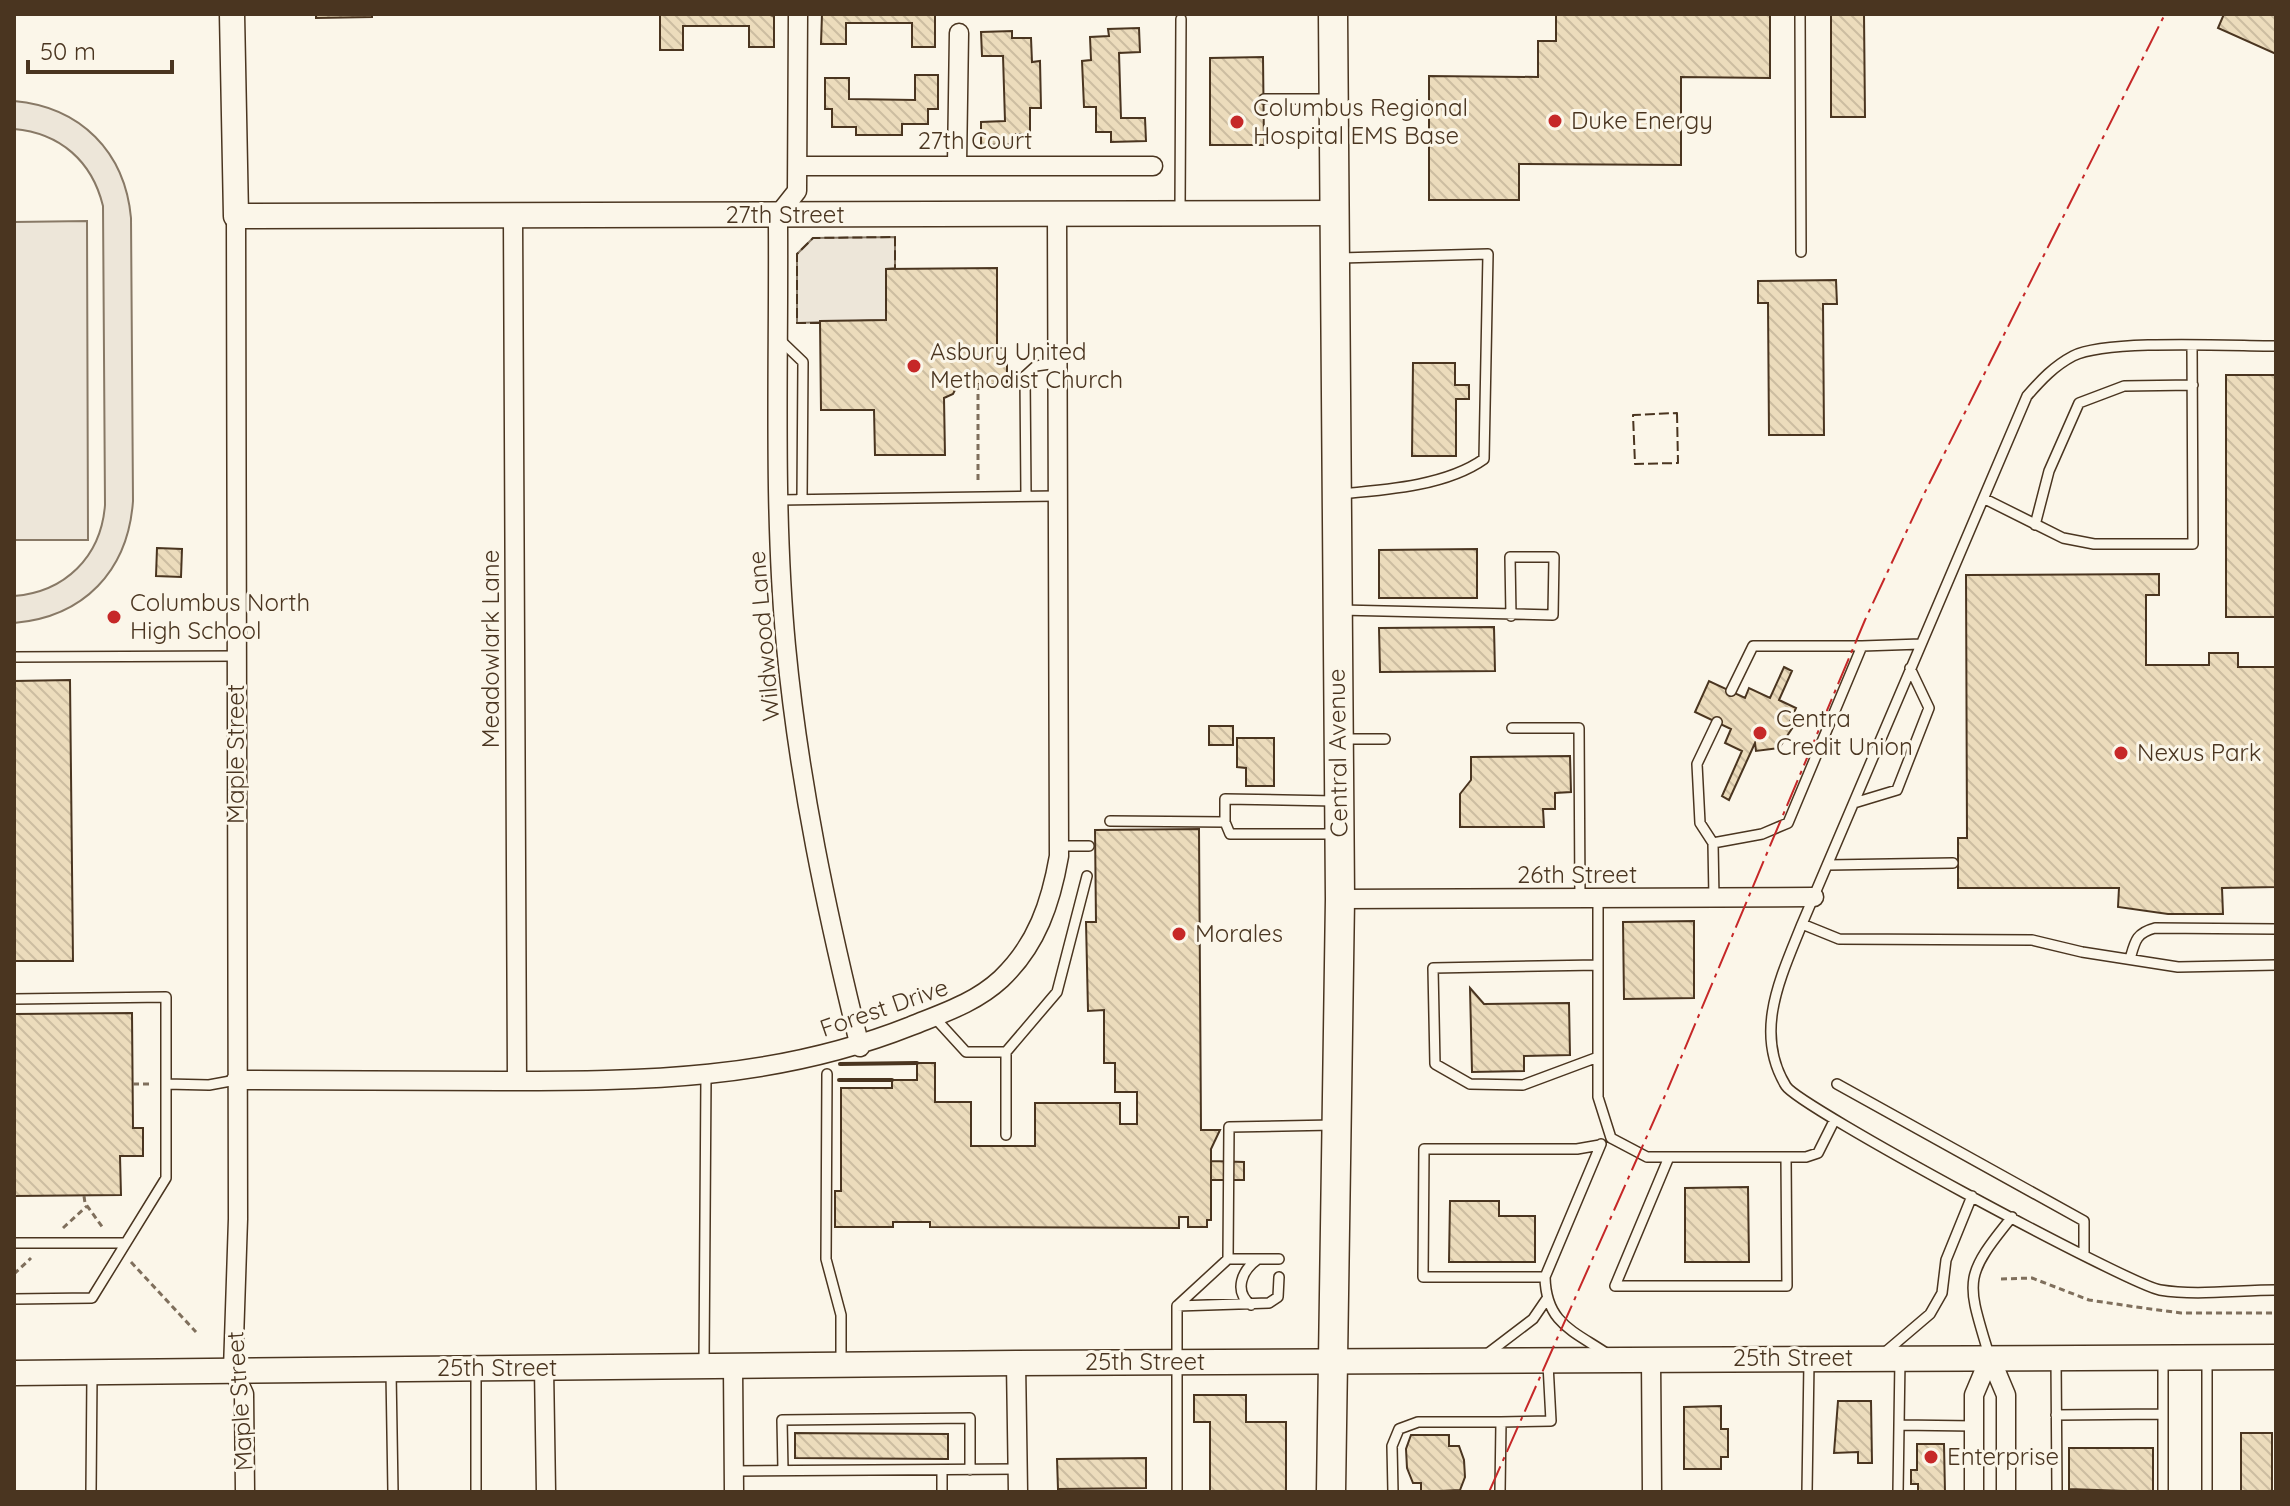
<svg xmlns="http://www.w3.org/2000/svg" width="2290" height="1506" viewBox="0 0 2290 1506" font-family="Quicksand,sans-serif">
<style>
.park{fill:#ede6d9;stroke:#887966;stroke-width:2}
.building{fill:url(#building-back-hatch);stroke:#4a3520;stroke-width:2}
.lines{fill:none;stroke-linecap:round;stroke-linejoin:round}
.lane-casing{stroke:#4a3520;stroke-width:12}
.street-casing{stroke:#4a3520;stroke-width:21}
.secondary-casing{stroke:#4a3520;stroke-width:27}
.primary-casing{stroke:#4a3520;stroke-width:31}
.path{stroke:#7f6f5c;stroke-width:3;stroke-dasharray:6 4;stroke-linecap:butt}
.lane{stroke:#fbf6e9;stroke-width:9}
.street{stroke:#fbf6e9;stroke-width:18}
.secondary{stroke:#fbf6e9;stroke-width:24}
.primary{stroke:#fbf6e9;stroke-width:28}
.fence{stroke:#4a3520;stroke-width:2;stroke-dasharray:10 4;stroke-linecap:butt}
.wall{stroke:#4a3520;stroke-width:4}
.power{stroke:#c62828;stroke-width:2;stroke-dasharray:28 6 4 6;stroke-linecap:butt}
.poi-dot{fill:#c62828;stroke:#fbf6e9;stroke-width:3}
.labels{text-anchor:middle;stroke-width:6;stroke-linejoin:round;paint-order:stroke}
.poi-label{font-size:24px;fill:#4a3520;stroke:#fbf6e9;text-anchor:start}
.street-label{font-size:24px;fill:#4a3520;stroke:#fbf6e9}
</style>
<defs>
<pattern id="building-back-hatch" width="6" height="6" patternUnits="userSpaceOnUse" patternTransform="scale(2)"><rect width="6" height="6" fill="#ecdcbc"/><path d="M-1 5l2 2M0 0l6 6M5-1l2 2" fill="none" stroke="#ccbda1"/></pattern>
</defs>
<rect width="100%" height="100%" fill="#fbf6e9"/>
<path class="park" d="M14 101C81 107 125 152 131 218L133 501C128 571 84 617 14 623V596C65 592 101 557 105 505L103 206C92 161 60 133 14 129Z
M87 221 88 540H14V222Z
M895 237V268L886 269V320L797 323V254L813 238Z"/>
<path class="building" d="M316 14H372V17L316 18Z
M766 14 774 16V47H749V26H683V50H660V15Z
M822 14H935V47H912V23H846V44H821Z
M1556 14H1770V78L1681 77V165L1519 164V200H1429V76L1538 77V41H1556Z
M1831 14H1864L1865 117H1831Z
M2224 14H2276V54L2218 28Z
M1139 28 1140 52 1119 53 1121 118H1145L1146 141 1111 142V132H1096V107H1084L1082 61 1091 60 1090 37 1109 36 1108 29Z
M1012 31V38H1031L1032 62 1040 61 1041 108H1030V134H1016V144L981 145V122L1005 121 1003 56H982L981 32Z
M1263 57 1264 145H1210V58Z
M915 75H938V109H928V124H902V135H856V127H832V109H825V78H849V99L915 100Z
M997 268V348H1007V384H958L953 394 944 398 945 455H875L874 410H821L820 321 886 320V269Z
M1836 280 1837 304H1823L1824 435H1769L1768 303H1758V281Z
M1413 363H1455V385H1469V399H1456V456H1412Z
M2226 375H2276V617H2226Z
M157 548 182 549 181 577 156 576Z
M1477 549V598H1379V550Z
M2159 574V595H2146V665H2209V653H2238V667H2276V887L2222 888 2223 914H2168L2118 907 2119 888H1958V838H1967L1966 575Z
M1494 627 1495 671 1380 672 1379 628Z
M1784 667 1792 671 1779 700 1796 708 1789 724 1793 727 1779 748 1756 751 1755 743 1729 800 1722 796 1742 751 1725 743 1731 729 1695 712 1709 681 1745 698 1749 688 1770 698Z
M70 680 73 961H14V681Z
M1209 726H1233V745H1209Z
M1237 738H1274V786H1246V768L1237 767Z
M1570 756 1571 792 1555 793V809H1543L1544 827H1460V794L1471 780V757Z
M1199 829 1201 1130H1220L1211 1149V1220H1207V1227H1188V1217H1179V1228L930 1227V1222H893V1227H835V1191H841V1088H892V1080H917V1063H935V1102H971V1146H1035V1103H1120V1124H1137V1092H1115V1063H1104V1010L1088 1011 1086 922H1096L1095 830Z
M1694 921V998L1624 999 1623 922Z
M1470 988 1484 1004 1569 1003 1570 1055 1524 1056V1071L1472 1072Z
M132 1013 133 1128H143V1156H120L121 1195 14 1196V1014Z
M1211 1161 1244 1162V1180H1211Z
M1748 1187 1749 1262H1685V1188Z
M1450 1201H1499V1216H1535V1262H1449Z
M1194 1395H1246V1422H1286V1492H1210V1422H1194Z
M1838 1401H1871L1872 1463H1858V1452L1834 1453Z
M1721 1406V1429H1728V1457H1721V1469H1684V1407Z
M795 1433 948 1434V1459L795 1458Z
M2241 1433H2272V1492H2241Z
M1411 1435H1449V1446H1459L1464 1460 1465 1477 1460 1490 1421 1492V1483H1413L1407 1468 1406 1449Z
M1917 1444H1944L1945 1492H1918V1484H1911V1470H1917Z
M2069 1448H2153V1492L2069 1489Z
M1146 1458V1488L1058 1489 1057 1459Z"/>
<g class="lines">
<defs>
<path id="lane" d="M1800 14 1801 252
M1264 99H1330
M1180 210 1181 19
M779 339 803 362 802 499
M2276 346C2233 346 2107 339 2073 356 2054 366 2041 380 2027 396L1802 924C1781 977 1753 1032 1786 1086 1799 1107 2128 1284 2160 1290 2196 1296 2239 1290 2276 1290
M1339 494C1385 490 1446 486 1484 459L1488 254 1340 258
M1026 496 1025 376 1036 366 1057 363
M1985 499 2063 538 2094 544H2193L2192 346
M779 500 1057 496
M2035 525 2049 471 2079 403 2124 386 2193 385
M1340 610 1553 615 1554 557H1510L1511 616
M14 657 237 656
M1731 691 1753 646H1862
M1512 728H1579L1580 899
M1341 739H1385
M1854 803 1897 790 1929 708 1910 668
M1110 821 1225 822 1230 834H1336
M1225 822V799L1335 801
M1713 843 1700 823 1697 764 1717 722
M1059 846H1089
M1828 865 1953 863
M1714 898 1713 843 1762 834 1788 823 1862 646 1921 644
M1598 899V1097L1611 1138 1647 1157H1806L1818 1153 1834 1121
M1802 924 1839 939 2032 940 2082 952 2178 967 2276 965
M2130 959C2135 941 2136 933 2155 928L2276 929
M1598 965 1433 968 1435 1064 1470 1084 1523 1085 1598 1057
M14 999 166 997V1084
M934 1017 966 1052H1006L1057 992 1087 876
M827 1074 826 1259 841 1315V1364
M1837 1084 2084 1221V1253
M1006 1135V1052
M1601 1144 1545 1277C1546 1324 1574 1331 1609 1355
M1669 1157 1615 1286H1787L1786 1157
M14 1243H126
M1228 1259 1229 1127 1333 1125
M1545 1277H1423L1424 1149H1577L1600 1145
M14 1299 92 1298 166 1178V1084L209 1085 236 1080
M1251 1305C1233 1291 1242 1270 1258 1259
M1177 1306 1228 1259H1279
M1487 1354 1533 1319 1546 1300
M1883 1354 1930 1314 1942 1293 1946 1260 1972 1196
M1989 1355C1967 1281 1962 1278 2012 1217
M2056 1359 2057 1492
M2207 1359V1492
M2163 1360V1492
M704 1363 706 1076
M476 1371V1492
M391 1372 393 1492
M2056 1415 2163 1414
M1899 1425 1974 1426
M783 1470 782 1420 970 1418V1470
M942 1470V1492
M734 1471 1018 1469
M91 1492 92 1375
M1177 1492V1306L1269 1303 1278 1297 1279 1277
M1393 1492 1392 1446 1399 1429 1418 1422H1501
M1500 1492 1501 1422 1551 1421 1548 1364
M1807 1492 1809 1362
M1898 1492 1900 1359"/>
<path id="street" d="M798 14 797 191 778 215V226C779 366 773 507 786 646 799 782 827 914 860 1047
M957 164 959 33
M798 166H1153
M236 216 238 1219 233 1370 244 1394 245 1492
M513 217 517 1081
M1340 899 1814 897
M236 1080C324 1080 413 1081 501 1081 645 1081 775 1080 911 1026 943 1013 975 1003 1001 979 1037 945 1051 902 1059 856L1057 214
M1990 1357 2006 1395V1492
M1651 1359 1652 1492
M1016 1363 1018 1492
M733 1367 734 1492
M544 1368 546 1492
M1974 1492V1395L1990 1357"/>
<path id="secondary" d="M232 14 236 216 1334 213
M14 1373 1016 1363 2276 1357"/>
<path id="primary" d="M1331 1492 1340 899 1333 14"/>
</defs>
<use href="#lane" class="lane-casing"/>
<use href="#street" class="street-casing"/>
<use href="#secondary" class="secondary-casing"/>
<use href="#primary" class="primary-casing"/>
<path class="path" d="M978 384V480
M133 1084H150
M84 1196 85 1203 103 1228
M63 1228 87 1206
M131 1262 196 1332
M14 1274 31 1258
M2001 1279 2032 1278 2089 1300 2136 1307 2181 1313H2276"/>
<use href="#lane" class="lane"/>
<use href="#street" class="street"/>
<use href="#secondary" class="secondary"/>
<use href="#primary" class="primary"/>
<path class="fence" d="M820 323H797V254L813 238 895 237V268
M1677 413 1678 463 1635 464 1633 415Z"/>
<path class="wall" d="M840 1064 917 1063
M839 1080H892"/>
<path class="power" d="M1489 1492 1667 1091 1865 620 1924 494 2165 14"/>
</g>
<g class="poi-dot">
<circle cx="1555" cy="121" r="8"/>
<circle cx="1237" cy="122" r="8"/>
<circle cx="914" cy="366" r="8"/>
<circle cx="114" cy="617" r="8"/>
<circle cx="1760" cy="733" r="8"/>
<circle cx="2121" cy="753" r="8"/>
<circle cx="1179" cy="934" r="8"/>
<circle cx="1931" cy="1457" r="8"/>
</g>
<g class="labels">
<g class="poi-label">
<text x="1253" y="116">Columbus Regional<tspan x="1253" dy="28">Hospital EMS Base</tspan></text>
<text x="1571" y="129">Duke Energy</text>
<text x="930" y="360">Asbury United<tspan x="930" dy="28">Methodist Church</tspan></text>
<text x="130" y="611">Columbus North<tspan x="130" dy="28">High School</tspan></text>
<text x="1776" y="727">Centra<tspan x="1776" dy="28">Credit Union</tspan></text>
<text x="2137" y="761">Nexus Park</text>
<text x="1195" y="942">Morales</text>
<text x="1947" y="1465">Enterprise</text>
</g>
<g class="street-label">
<text x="975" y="149">27th Court</text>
<text x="785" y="223">27th Street</text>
<text transform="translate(764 636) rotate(-95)" y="8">Wildwood Lane</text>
<text transform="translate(491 649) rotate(-90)" y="8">Meadowlark Lane</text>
<text transform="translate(1338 753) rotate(-91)" y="8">Central Avenue</text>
<text transform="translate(236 754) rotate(-90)" y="8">Maple Street</text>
<text x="1577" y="883">26th Street</text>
<text transform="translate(884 1008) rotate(-19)" y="8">Forest Drive</text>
<text x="1793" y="1366">25th Street</text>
<text x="1145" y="1370">25th Street</text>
<text x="497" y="1376">25th Street</text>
<text transform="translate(240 1401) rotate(-94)" y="8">Maple Street</text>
</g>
</g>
<rect width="2290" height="1506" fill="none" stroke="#4a3520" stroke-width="32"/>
<path d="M28 60v12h144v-12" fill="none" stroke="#4a3520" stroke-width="4"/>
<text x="40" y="60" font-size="24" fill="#4a3520" stroke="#fbf6e9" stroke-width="6" paint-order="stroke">50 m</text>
</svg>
